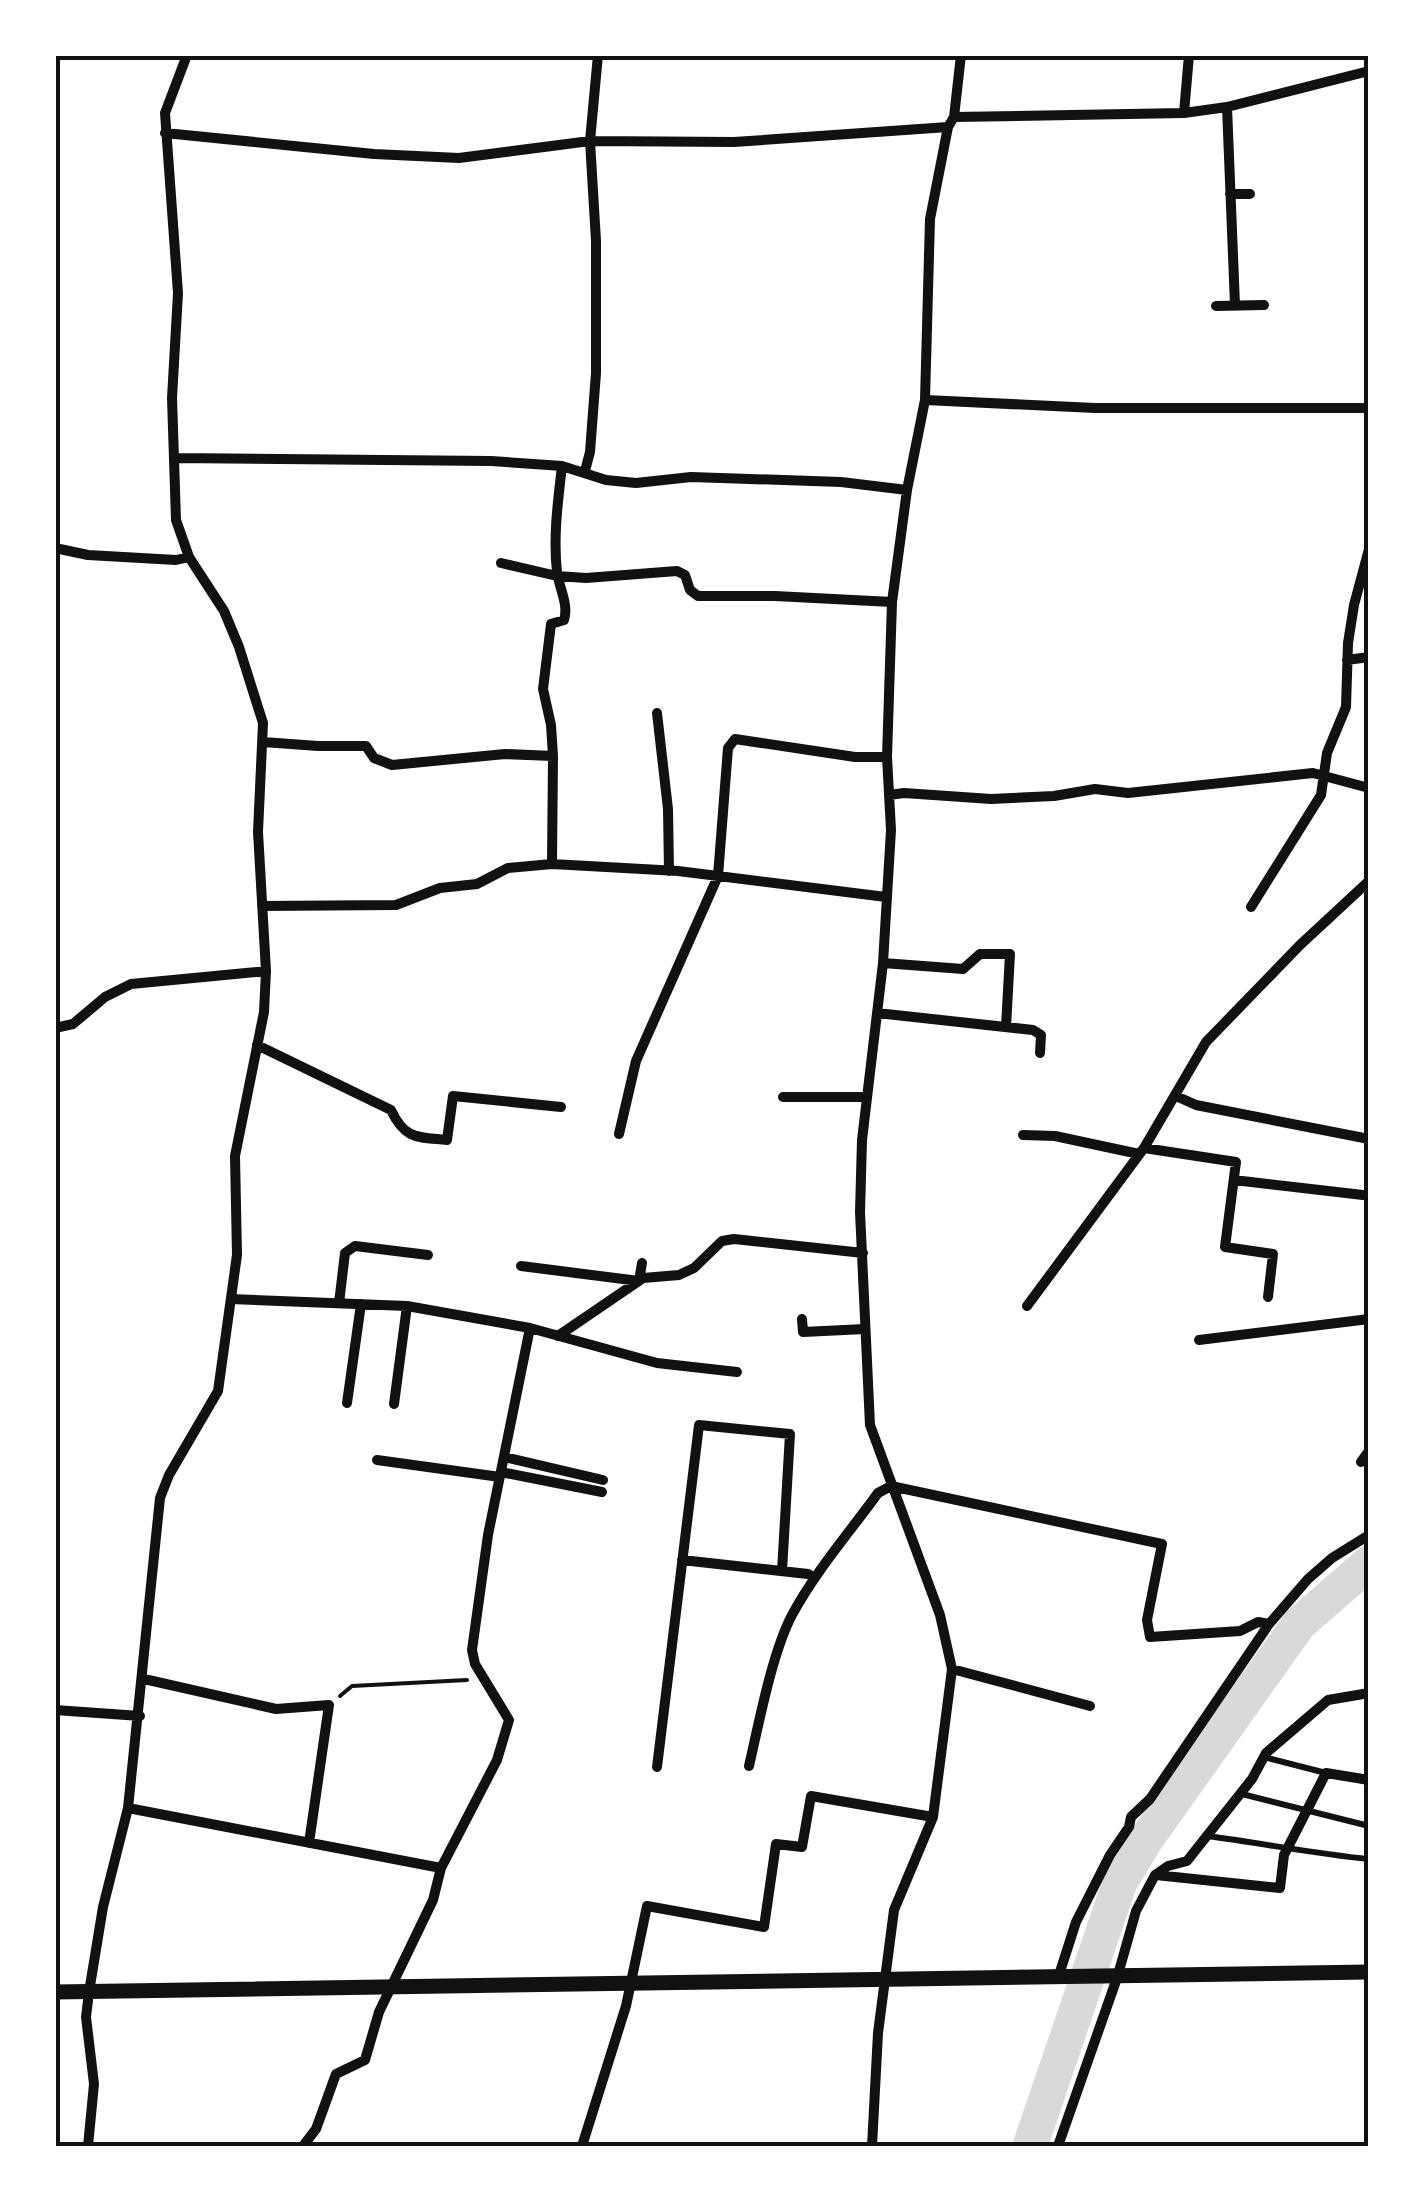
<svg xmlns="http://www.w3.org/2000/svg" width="1424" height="2201" viewBox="0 0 1424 2201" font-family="Mulish,sans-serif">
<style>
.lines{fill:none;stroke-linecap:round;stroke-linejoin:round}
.river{stroke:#d9d9d9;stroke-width:35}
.path{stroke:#111;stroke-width:4}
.service{stroke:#111;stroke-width:6}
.minor{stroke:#111;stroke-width:10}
.tertiary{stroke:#111;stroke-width:15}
.neatline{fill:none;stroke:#111;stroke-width:4}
</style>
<rect width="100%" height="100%" fill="#fff"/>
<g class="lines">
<path class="river" d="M1030 2146 1120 1882 1147 1838 1299 1624 1369 1563"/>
<path class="path" d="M340 1696 352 1686 467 1680"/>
<path class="service" d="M1264 1757 1326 1773
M1242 1794 1369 1826
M1207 1836C1262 1843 1314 1854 1369 1859"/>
<path class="minor" d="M1227 107 1235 305
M1184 113 1189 55
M954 117 1184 113 1227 107 1369 71
M165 133 374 154 459 158 590 141 734 142 948 127
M1230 194H1250
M1216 306 1264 305
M925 400 1095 408H1369
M175 458 491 461 562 466 606 480 636 483 691 477 841 482 907 490
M585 471 590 452 596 373V241L590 141 598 55
M55 548 88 555 176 560 189 557
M501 563 557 576 586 578 677 571 685 575 690 590 698 596H775L892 602
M1347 660 1369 657
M657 713 668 809 669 871
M263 742 318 746H366L374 758 392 765 505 754 553 756
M889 795 904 793 991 799 1054 796 1095 789 1128 793 1313 773 1369 788
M552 864 553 756 551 725 543 689 551 624 564 620C569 604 559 588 557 572 553 536 558 501 562 466
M262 906 396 905 440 888 477 884 508 868 552 864 678 871 886 897
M1251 907 1321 795 1327 753 1346 707 1348 643 1354 605 1369 549
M883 963 963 969 980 954H1010L1006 1027
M877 1013 1033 1030 1041 1035 1040 1053
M55 1028 73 1024 105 997 131 984 266 971
M257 1045 391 1110C405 1140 418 1137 447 1140L453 1096 561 1107
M1176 1096 1196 1105 1369 1139
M783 1097H867
M619 1134 636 1061 718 876 728 748 735 739 855 757H887
M1023 1135 1055 1136 1139 1154
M1144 1148 1236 1162 1225 1247 1273 1254 1268 1297
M1234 1180 1363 1195
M521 1266 639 1281 642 1263
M231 1299 407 1306 530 1328 657 1363 737 1372
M339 1303 345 1253 355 1246 428 1255
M1027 1306 1144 1148 1206 1042 1300 945 1369 881
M802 1319 803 1332 865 1329
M558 1336 643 1278 679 1275 694 1268 722 1241 734 1239 863 1253
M1199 1340 1369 1319
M347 1403 361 1304
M394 1404 407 1306
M504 1457 603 1480
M377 1460 500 1477
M1361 1462 1369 1451
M501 1472 602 1492
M682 1560 808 1574 815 1578
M952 1669 1090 1706
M144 1679 276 1709 329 1705 309 1843
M55 1710 140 1716
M749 1766C759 1723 772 1653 792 1615 815 1572 849 1533 878 1493L891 1486 1162 1544 1147 1620 1150 1637 1240 1631 1258 1622 1269 1624
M657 1767 699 1425 790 1434 782 1571
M128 1808 441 1868
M1156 1875 1280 1888 1284 1855 1326 1773 1369 1780
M1058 1978 1076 1922 1110 1855 1129 1827 1131 1817 1150 1799 1269 1624 1308 1579 1332 1558 1369 1535
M88 2146 94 2084 86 2017 89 1992 103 1907 128 1808 160 1498 169 1475 218 1391 237 1255 235 1156 264 1012 266 971 258 832 263 723 239 647 224 611 189 557 176 520 172 398 178 293 165 113 187 55
M303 2146 316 2129 336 2074 365 2060 379 2012 433 1900 441 1868 497 1760 509 1720 475 1664 472 1650 488 1535 530 1328
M582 2146 626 2006 647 1906 764 1927 776 1844 802 1847 811 1796 933 1817
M872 2146 878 2033 894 1910 933 1817 952 1669 940 1615 870 1425 860 1212 862 1140 883 963 891 830 887 757 892 602 907 490 925 400 930 219 948 127 954 117 961 55
M1058 2146 1117 1978 1136 1911 1155 1875 1168 1866 1187 1861 1252 1779 1266 1753 1328 1700 1369 1693"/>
<path class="tertiary" d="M55 1992 1369 1972"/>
</g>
<rect width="1424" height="2201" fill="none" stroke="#ffffff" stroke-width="115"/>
<rect x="58" y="58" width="1308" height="2086" class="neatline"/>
</svg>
